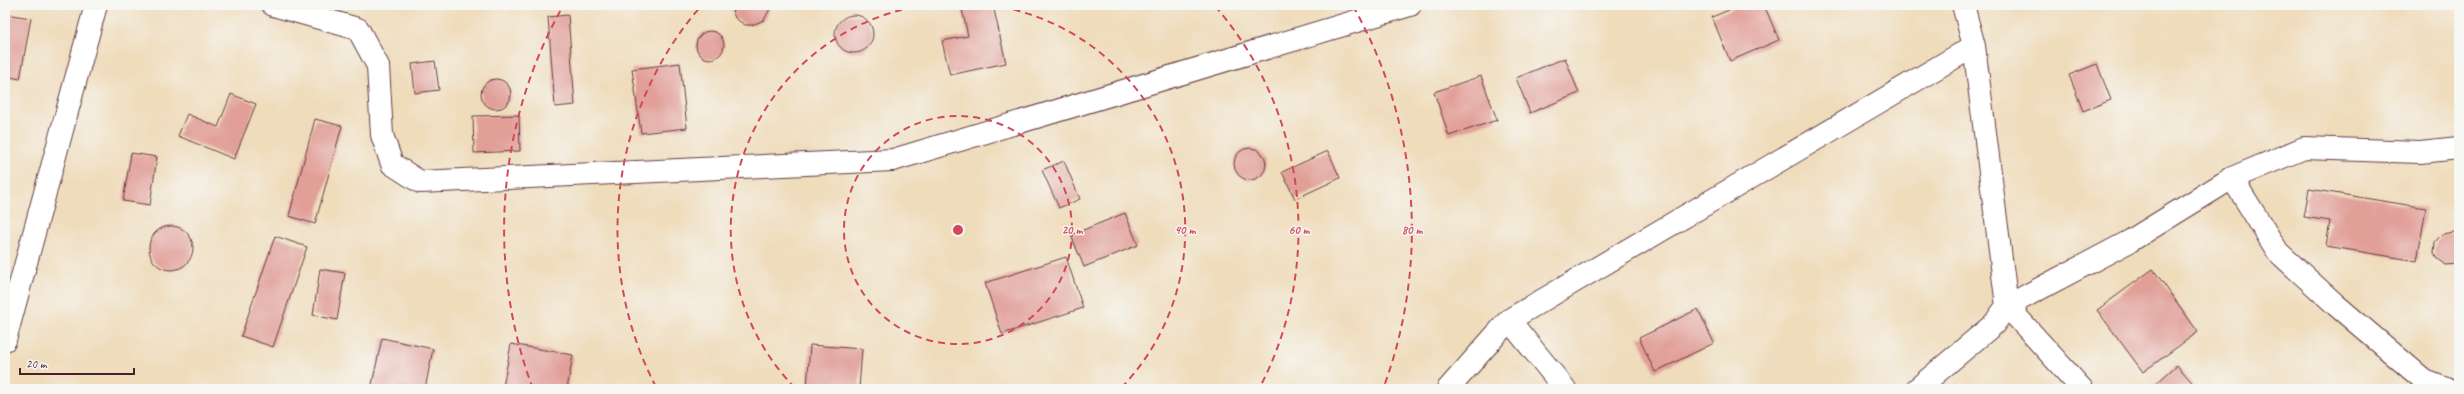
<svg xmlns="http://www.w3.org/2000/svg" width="2464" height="394" viewBox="0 0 2464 394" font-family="Caveat,sans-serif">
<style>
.building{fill:#e19f98}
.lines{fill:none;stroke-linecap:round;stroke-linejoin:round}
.minor-casing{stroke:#633b41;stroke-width:24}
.minor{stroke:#fff;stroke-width:22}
.ring{fill:none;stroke:#d1495b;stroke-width:2;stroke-dasharray:7 5}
.centre{fill:#d1495b;stroke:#f6f6f2;stroke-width:2}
.ring-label{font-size:12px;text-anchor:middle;font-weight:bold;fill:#d1495b;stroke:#f6f6f2;stroke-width:3;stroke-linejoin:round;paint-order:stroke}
</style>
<rect width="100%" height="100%" fill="#f6f6f2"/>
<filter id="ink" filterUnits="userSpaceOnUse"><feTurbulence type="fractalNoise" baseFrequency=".025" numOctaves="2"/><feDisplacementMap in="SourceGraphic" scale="8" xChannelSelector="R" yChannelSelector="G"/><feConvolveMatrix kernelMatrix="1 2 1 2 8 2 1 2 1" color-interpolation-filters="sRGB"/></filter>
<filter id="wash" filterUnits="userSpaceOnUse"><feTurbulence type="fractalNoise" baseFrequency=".012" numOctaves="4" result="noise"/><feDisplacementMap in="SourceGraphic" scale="16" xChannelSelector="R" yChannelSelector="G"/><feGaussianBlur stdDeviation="0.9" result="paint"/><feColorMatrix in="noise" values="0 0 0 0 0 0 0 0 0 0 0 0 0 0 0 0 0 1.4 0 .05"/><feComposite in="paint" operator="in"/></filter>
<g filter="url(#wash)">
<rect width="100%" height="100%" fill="#efdcbb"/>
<g id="blocks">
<path class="building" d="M730 5H770L771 7 764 20 752 25H745L735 18Z
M961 5H993L1006 63 950 75 942 41 968 36Z
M1741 5H1764L1779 40 1730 61 1712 17Z
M5 14 31 18 20 79 5 76Z
M835 34a19 19 0 1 1 38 0a19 19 0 1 1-38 0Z
M568 15 575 105 555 107 548 17Z
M696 45a14 14 0 1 1 28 0a14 14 0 1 1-28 0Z
M1565 58 1579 93 1530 113 1516 78Z
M435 61 439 90 415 93 412 64Z
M680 63 687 128 641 133 632 69Z
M2097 64 2111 100 2083 111 2069 75Z
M1481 76 1497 120 1449 136 1434 92Z
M481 94a15 15 0 1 1 30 0a15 15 0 1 1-30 0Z
M231 94 256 104 234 159 178 136 187 114 218 127Z
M519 115 520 151 474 153 473 116Z
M315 119 342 126 315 224 289 216Z
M1234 164a16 16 0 1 1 32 0a16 16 0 1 1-32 0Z
M1328 151 1340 178 1295 199 1282 172Z
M131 153 157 157 150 205 123 201Z
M1064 161 1080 199 1059 208 1042 170Z
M2309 189 2426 208 2417 261 2326 246 2330 221 2304 217Z
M1125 213 1138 245 1084 267 1071 235Z
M149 248a22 22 0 1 1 44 0a22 22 0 1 1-44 0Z
M2453 232 2459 234V264L2446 265 2437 258 2434 253 2435 242 2442 234Z
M275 236 307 247 273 347 241 336Z
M1066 257 1083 308 1002 334 985 283Z
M320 269 345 273 337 320 313 315Z
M2153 269 2198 332 2143 372 2097 310Z
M1698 309 1714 343 1655 372 1639 338Z
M382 338 433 349 425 389H371Z
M511 344 573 355 567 389 503 387Z
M810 345 862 349 859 389H807Z
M2177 365 2196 387 2150 389Z"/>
</g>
</g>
<g filter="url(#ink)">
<use href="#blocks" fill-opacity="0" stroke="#633b41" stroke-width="1"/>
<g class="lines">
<defs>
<path id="minor" d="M273 5 358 29 378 66 382 135 392 164 420 182 893 160 1410 5
M1963 5 1974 46 2007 306 2082 389
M2232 178 2278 252 2336 305 2425 381 2446 389
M1509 320 1565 389
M5 340 96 5
M1448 389 1509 320 1974 46
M1917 389 1994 324 2007 306 2130 241 2232 178 2304 148 2420 152 2459 148"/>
</defs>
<use href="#minor" class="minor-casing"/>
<use href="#minor" class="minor"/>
</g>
</g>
<g class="ring">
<circle cx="958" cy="230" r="114"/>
<path d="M795 388A227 227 0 0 1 926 5M990 5A227 227 0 0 1 1121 388"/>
<path d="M656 387A341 341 0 0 1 701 6M1215 6A341 341 0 0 1 1260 387"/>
<path d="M533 389A454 454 0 0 1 563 6M1353 6A454 454 0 0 1 1383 389"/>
</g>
<circle cx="958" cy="230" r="6" class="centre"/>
<g class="ring-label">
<text x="1072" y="234">20 m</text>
<text x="1185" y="234">40 m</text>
<text x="1299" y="234">60 m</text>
<text x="1412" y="234">80 m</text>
</g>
<rect width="2464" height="394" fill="none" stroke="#f6f6f2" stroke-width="20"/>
<path d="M20 368v6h114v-6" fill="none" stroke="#4a1f2b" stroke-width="2"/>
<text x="26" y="368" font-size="12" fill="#4a1f2b" stroke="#f6f6f2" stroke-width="3" paint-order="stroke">20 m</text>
</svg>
